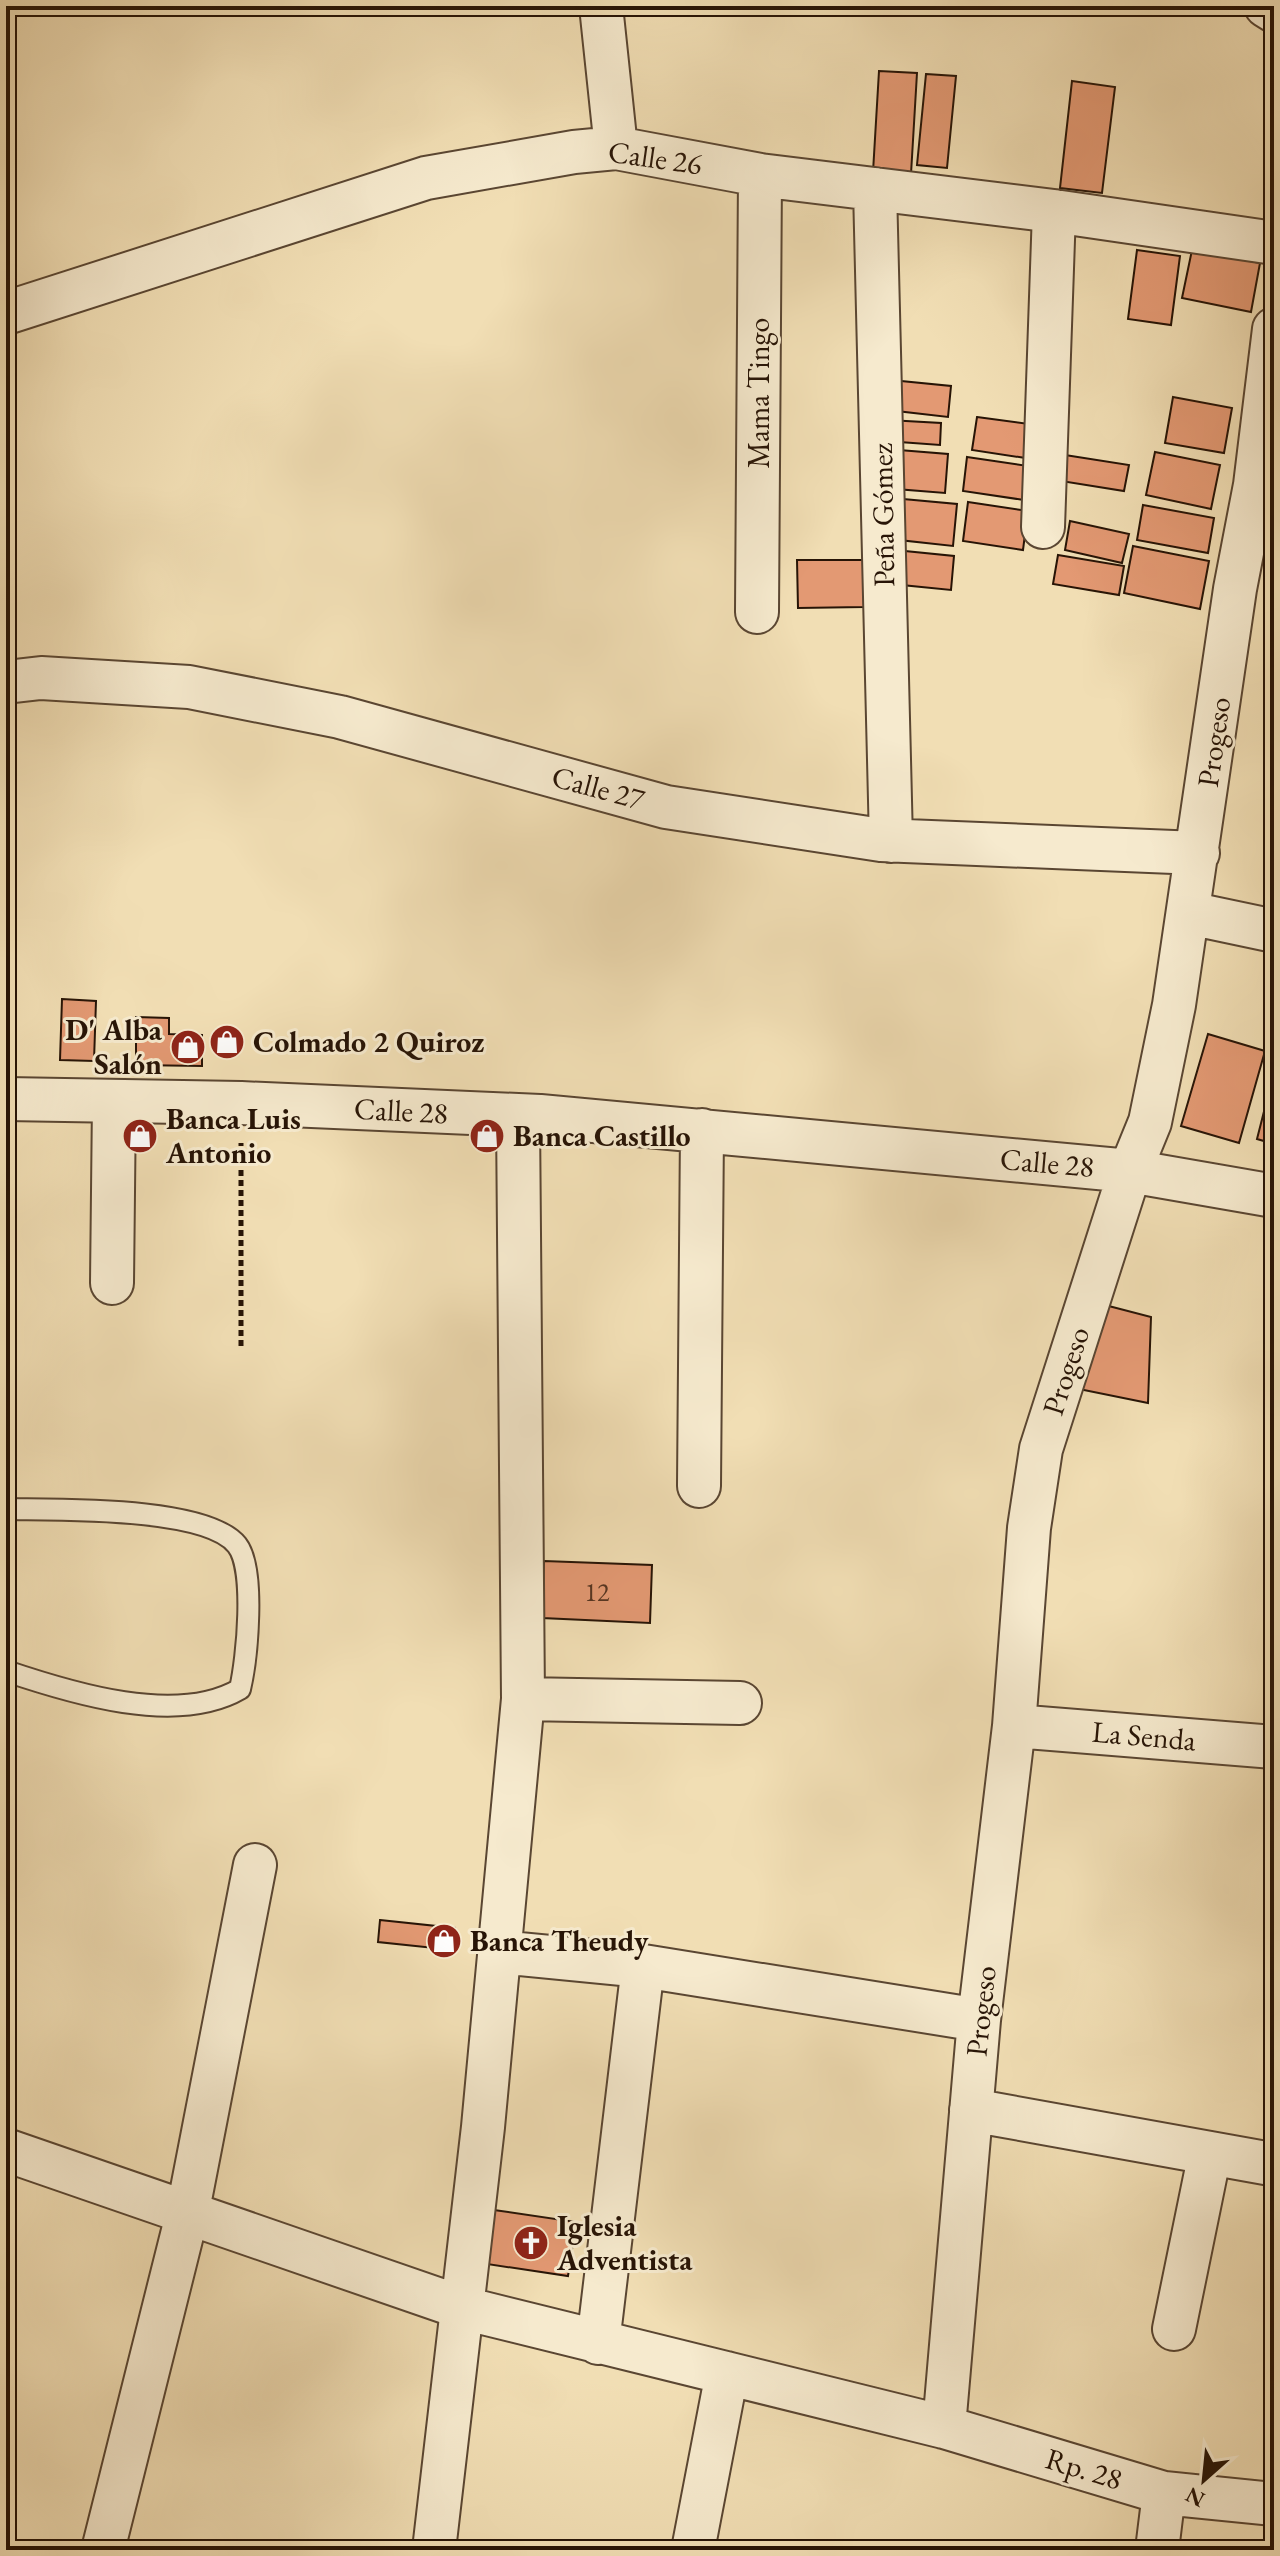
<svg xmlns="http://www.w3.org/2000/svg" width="1280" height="2556" viewBox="0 0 1280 2556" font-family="'EB Garamond',serif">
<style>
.building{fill:#e39973;stroke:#271406;stroke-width:2}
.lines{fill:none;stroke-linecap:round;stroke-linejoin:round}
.lane-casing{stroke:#5a4632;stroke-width:24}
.street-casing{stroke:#5a4632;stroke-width:46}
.path{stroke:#271406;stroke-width:5;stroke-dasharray:6 4;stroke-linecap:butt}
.lane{stroke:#f6eace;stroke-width:20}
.street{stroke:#f6eace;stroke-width:42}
.labels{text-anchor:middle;stroke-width:6;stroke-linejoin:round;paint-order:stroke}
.number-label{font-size:26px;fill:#563521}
.street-label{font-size:30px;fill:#271406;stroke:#f6eace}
.poi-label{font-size:30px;font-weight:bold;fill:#271406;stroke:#f6eace;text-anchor:start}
</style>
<rect width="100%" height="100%" fill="#f1deb4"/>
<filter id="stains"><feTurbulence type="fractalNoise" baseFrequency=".0025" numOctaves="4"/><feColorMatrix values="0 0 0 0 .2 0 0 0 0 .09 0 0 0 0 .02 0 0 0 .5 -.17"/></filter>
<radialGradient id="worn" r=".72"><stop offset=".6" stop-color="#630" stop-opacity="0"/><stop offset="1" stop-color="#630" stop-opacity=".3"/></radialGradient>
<path class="building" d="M879 71 917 73 911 174 873 172Z
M926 74 956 76 947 168 917 165Z
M1072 81 1115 87 1102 193 1060 188Z
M1137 250 1180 256 1171 325 1128 319Z
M1192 250 1260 263 1251 312 1182 298Z
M891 380 951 386 948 417 888 410Z
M1173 397 1232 408 1224 453 1165 443Z
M977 417 1037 425 1032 459 972 450Z
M888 420 941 423 940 445 886 441Z
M899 450 948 454 945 493 896 489Z
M1155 452 1220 465 1211 509 1146 495Z
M1065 455 1129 465 1124 491 1061 481Z
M967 457 1028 466 1024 500 963 491Z
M903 499 957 504 953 546 899 540Z
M968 502 1028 511 1023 550 963 541Z
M1143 505 1214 518 1208 553 1137 540Z
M1070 521 1129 534 1122 563 1065 550Z
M1133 546 1209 561 1200 609 1124 593Z
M895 550 954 556 951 590 892 584Z
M1058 555 1124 566 1119 595 1053 584Z
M797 560H863L864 607 798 608Z
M62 999 96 1001 94 1061 60 1060Z
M136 1017 169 1018V1034L202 1035V1066L136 1065Z
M218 1030 237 1031 236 1053 216 1052Z
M1208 1034 1265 1051 1239 1143 1181 1126Z
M1274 1072V1144L1257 1139Z
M136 1128 145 1129 144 1144 135 1143Z
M480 1131H495L494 1141 480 1140Z
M1101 1304 1151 1317 1148 1403 1074 1388Z
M544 1561 652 1565 650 1623 542 1618Z
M380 1920 455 1928 453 1950 378 1942Z
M494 2210 576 2222 568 2276 487 2264Z"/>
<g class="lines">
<defs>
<path id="lane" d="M6 1509C56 1510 206 1506 237 1545 256 1569 247 1659 240 1689 177 1726 71 1693 6 1671"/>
<path id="street" d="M601 6 616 148
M1266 6 1274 11
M875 189 891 841
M6 313 426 178 574 152 616 148 760 175 1054 211 1274 243
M1043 527 1054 211
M757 612 760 175
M6 682 41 678 189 687 340 717 666 807 881 840 1198 853
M1189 913 1274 931
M6 1099 241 1103 540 1116 1130 1171 1274 1196
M112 1283 114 1101
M699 1486 702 1130
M523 1699 740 1703
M1014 1726 1274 1747
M499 1952 643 1966 979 2020
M971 2110 1271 2164
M6 2150 463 2308 944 2427 1164 2493 1274 2504
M1174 2329 1210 2153
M598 2343 643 1966
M944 2427 979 2020 1014 1726 1029 1528 1041 1449 1130 1171 1150 1122 1174 1005 1235 589 1255 485 1274 329
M103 2550 187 2215 255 1865
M434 2550 483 2127 523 1699 518 1117
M693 2550 727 2373
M1157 2550 1164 2493"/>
</defs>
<use href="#lane" class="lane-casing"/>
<use href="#street" class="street-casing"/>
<path class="path" d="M241 1346V1143"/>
<use href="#lane" class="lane"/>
<use href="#street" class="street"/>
</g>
<defs>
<symbol id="shop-disc" viewBox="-11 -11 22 22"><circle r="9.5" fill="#8f2418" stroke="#f6eace"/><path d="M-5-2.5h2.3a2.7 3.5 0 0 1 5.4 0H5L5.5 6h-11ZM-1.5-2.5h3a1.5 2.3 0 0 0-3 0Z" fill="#fff"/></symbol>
<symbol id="church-disc" viewBox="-11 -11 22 22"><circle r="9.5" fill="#8f2418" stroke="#f6eace"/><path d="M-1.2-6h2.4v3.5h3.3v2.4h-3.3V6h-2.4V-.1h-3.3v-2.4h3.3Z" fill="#fff"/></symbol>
</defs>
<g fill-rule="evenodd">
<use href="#shop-disc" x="207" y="1022" width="40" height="40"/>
<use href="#shop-disc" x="168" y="1027" width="40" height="40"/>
<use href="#shop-disc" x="120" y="1116" width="40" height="40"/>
<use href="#shop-disc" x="467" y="1116" width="40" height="40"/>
<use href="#shop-disc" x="424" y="1921" width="40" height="40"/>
<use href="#church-disc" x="511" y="2223" width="40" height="40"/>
</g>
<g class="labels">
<g class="number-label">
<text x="597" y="1601">12</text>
</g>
<g class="street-label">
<text transform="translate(655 158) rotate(8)" y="10">Calle 26</text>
<text transform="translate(759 393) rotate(-90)" y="10">Mama Tingo</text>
<text transform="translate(883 515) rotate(-91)" y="10">Peña Gómez</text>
<text transform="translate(1214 742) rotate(-82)" y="10">Progeso</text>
<text transform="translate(598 788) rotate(15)" y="10">Calle 27</text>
<text transform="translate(401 1111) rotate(3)" y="10">Calle 28</text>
<text transform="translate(1047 1163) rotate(5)" y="10">Calle 28</text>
<text transform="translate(1066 1371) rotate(-72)" y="10">Progeso</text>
<text transform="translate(1144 1736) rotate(5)" y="10">La Senda</text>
<text transform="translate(981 2011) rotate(-84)" y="10">Progeso</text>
<text transform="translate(1084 2469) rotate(17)" y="10">Rp. 28</text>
</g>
<g class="poi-label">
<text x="162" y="1040" text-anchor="end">D' Alba<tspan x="162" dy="34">Salón</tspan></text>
<text x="253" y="1052">Colmado 2 Quiroz</text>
<text x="166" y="1129">Banca Luis<tspan x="166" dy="34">Antonio</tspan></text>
<text x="513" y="1146">Banca Castillo</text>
<text x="470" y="1951">Banca Theudy</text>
<text x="557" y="2236">Iglesia<tspan x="557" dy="34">Adventista</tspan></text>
</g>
</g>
<rect width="1280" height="2556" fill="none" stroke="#f1deb4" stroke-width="32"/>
<rect x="8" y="8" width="1264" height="2540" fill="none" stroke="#271406" stroke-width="4"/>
<rect x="16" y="16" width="1248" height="2524" fill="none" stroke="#271406" stroke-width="2"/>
<g transform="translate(1204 2480) rotate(207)" stroke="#f6eace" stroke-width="6" paint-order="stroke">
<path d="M0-6L14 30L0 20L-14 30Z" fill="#271406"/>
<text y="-12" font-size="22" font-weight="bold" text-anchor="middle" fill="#271406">N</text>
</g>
<rect width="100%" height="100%" filter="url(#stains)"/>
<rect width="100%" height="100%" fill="url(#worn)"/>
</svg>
